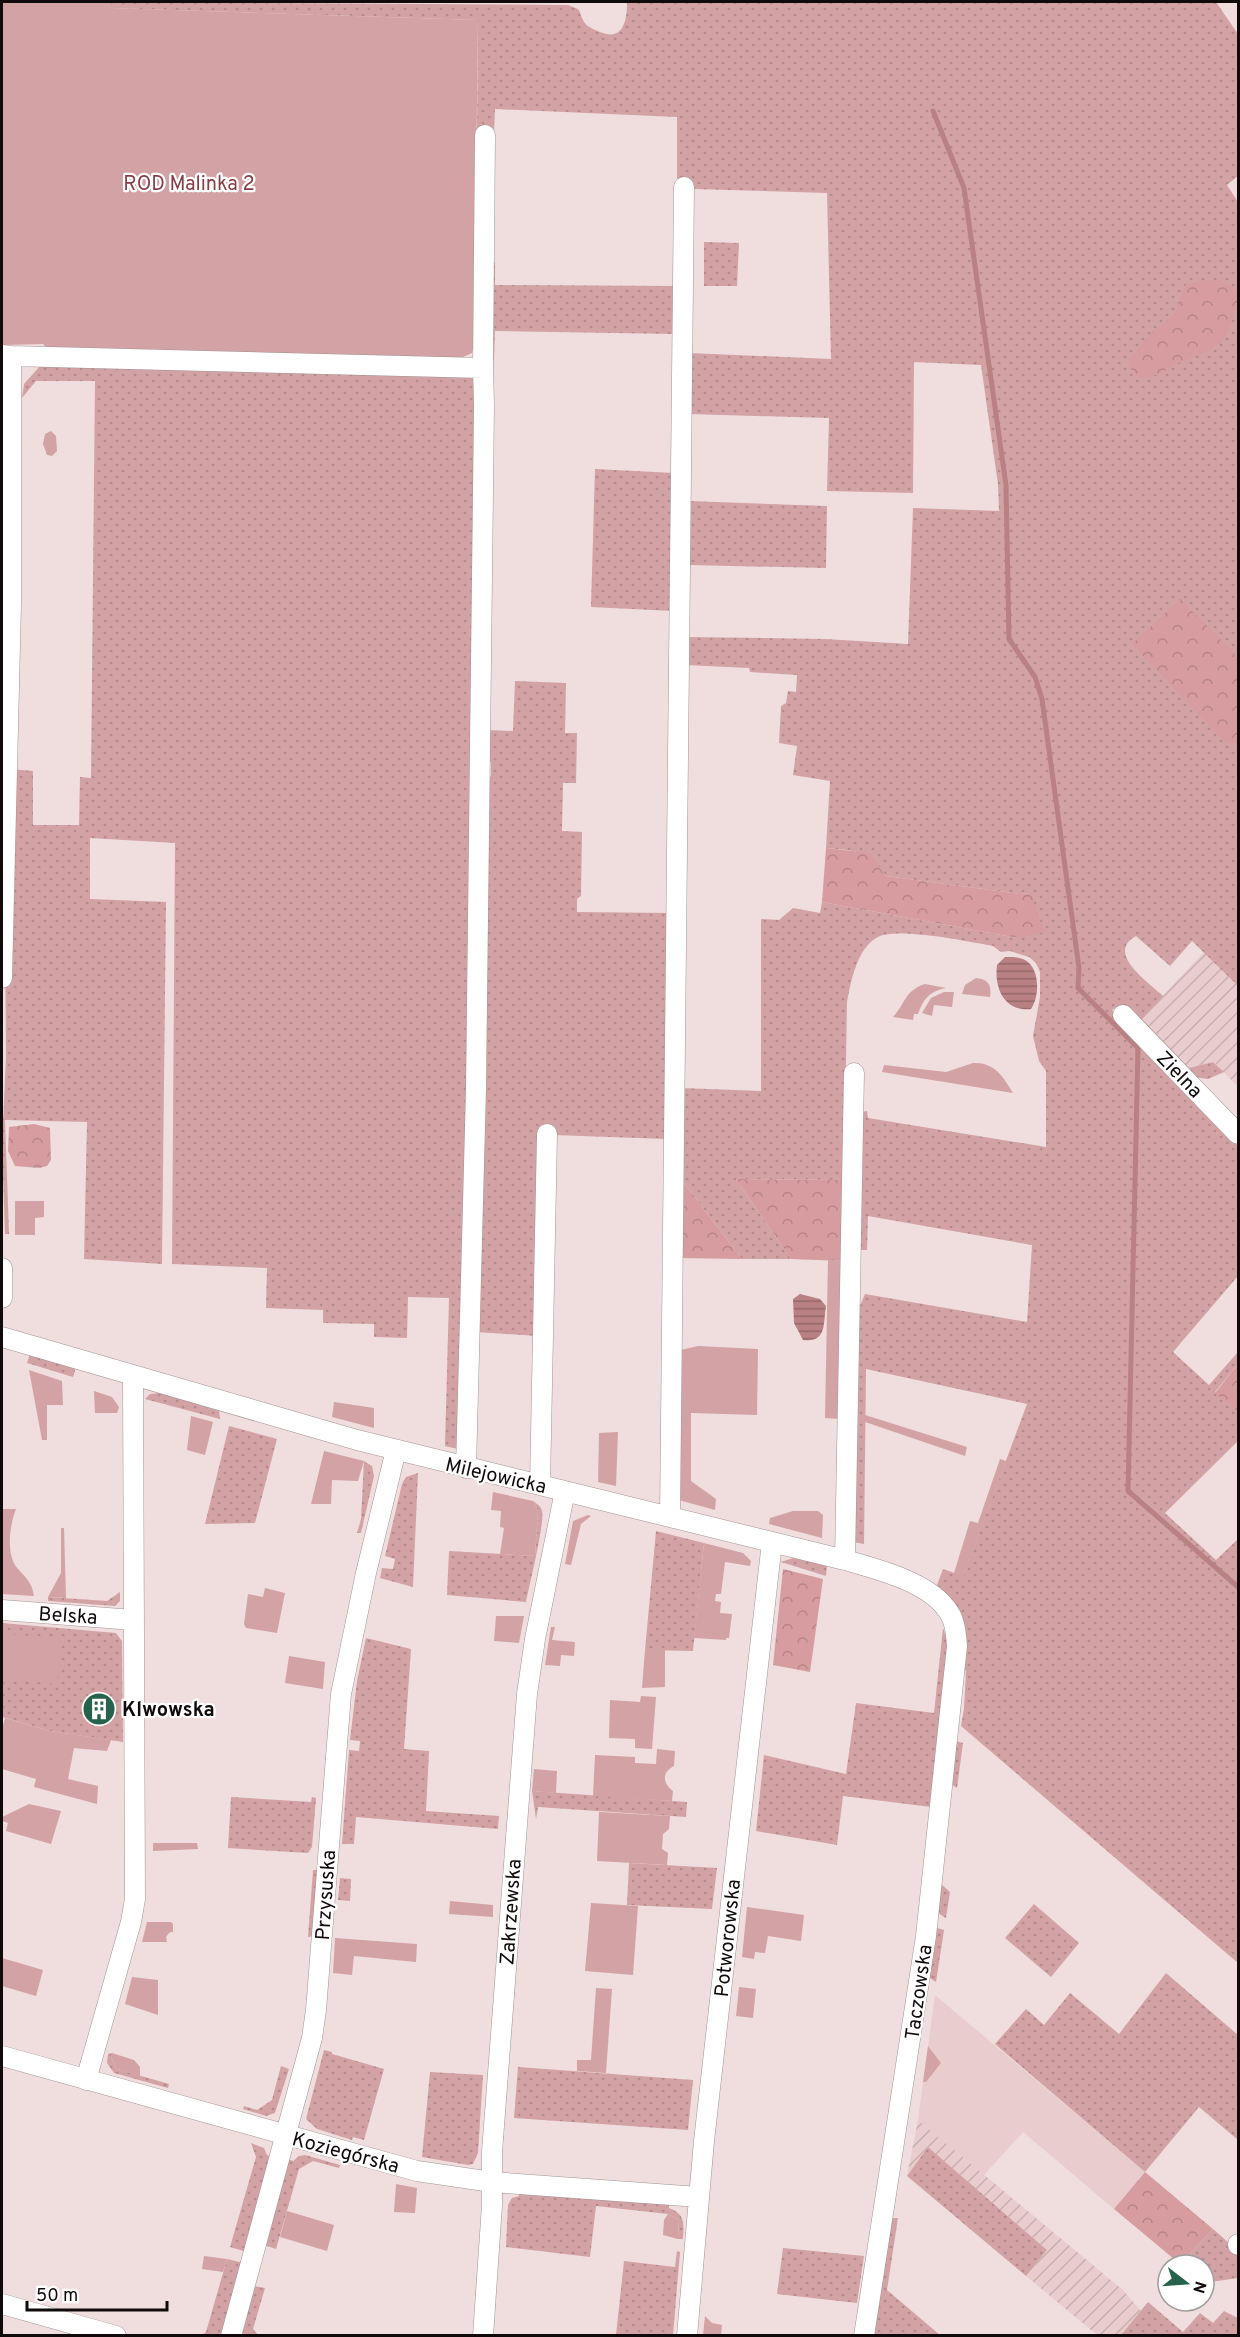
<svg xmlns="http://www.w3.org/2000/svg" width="1240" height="2337" viewBox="0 0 1240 2337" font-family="Overpass,sans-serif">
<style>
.built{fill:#e9cdce}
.industrial{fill:url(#industrial-furrows)}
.grass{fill:url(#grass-dots)}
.forest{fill:url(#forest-crowns)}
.green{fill:#d3a2a4}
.water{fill:url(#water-rules)}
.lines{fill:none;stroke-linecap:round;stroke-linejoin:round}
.stream{stroke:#b98184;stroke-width:5}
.minor-casing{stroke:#a49393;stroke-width:21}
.minor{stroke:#fff;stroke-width:20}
.labels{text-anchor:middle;stroke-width:4.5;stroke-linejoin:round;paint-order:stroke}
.park-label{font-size:20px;fill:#863e45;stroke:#fff}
.street-label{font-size:20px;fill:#100a0b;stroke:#fff}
.poi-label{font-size:20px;font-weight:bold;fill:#100a0b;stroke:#fff;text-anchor:start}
</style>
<defs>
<pattern id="industrial-furrows" width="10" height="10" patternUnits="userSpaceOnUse" patternTransform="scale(1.5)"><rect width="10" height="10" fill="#e9cdce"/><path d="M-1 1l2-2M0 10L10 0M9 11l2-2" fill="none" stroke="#c7afb0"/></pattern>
<pattern id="grass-dots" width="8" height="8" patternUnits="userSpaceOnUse" patternTransform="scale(1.5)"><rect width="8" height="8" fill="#d3a2a4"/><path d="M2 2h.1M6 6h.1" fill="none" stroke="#b48a8c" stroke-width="1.8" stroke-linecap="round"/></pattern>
<pattern id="forest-crowns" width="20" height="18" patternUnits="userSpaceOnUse" patternTransform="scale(1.5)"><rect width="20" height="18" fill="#d69c9f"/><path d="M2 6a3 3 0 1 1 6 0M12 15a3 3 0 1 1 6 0" fill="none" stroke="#b78588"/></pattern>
<pattern id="water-rules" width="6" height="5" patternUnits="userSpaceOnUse" patternTransform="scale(1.5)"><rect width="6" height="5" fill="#b98184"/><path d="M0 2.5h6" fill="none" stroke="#95686a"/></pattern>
</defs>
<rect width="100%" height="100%" fill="#f0ddde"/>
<path class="built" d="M935 1995 1145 2172 1114 2209 1023 2132 984 2175 918 2120Z"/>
<path class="industrial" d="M1204 952 1238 986V1087L1214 1062 1189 1068 1141 1019Z
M918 2120 1123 2290 1141 2311 1121 2335H1097L1026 2276 1047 2250 928 2147 907 2176Z"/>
<path class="grass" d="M111 2 568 5 578 9C581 13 581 17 584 22 587 27 595 30 600 32 624 42 627 19 627 2H1216L1238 34V176L1227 185 1238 202V986L1192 941 1170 966 1136 936C1105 953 1148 982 1163 996L1142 1019 1189 1068 1213 1062 1224 1072 1208 1079 1193 1077 1120 1005 1112 1010 1219 1128 1238 1146V1276L1173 1352 1209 1385 1238 1352V1364L1215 1392 1238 1412V1441L1165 1513 1216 1560 1238 1539V1963L961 1726 964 1709 966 1671 963 1669 947 1595 937 1585 943 1569 963 1576 1027 1404 866 1369 864 1544 853 1542 859 1308 865 1294 1027 1322 1032 1245 868 1216 867 1250H858L861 1112 867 1111 868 1118 1046 1147V1071L1039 1061 1033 1036 1040 997V972L1036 963 1029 957 1010 951 1001 952 993 946C969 942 899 927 878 937 857 948 851 981 847 1002L844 1180 736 1179 791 1259H742L680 1178 681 1088 761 1091V919L779 920 793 908 820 913 822 902 1018 938 1031 893 1020 894 886 876C868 849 856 851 826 848L830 781 793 775 797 746 779 743 781 706 786 703 788 691 796 692 797 675 750 672 749 668 686 665V637L825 639 908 644 913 508 999 511 998 484 981 365 914 362 913 493 827 491 829 418 689 414V353L831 359 827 193 694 189 693 186 677 185V117L495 109 494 131H477L478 20 111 8Z
M704 242 739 243 737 286H704Z
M495 262V285L675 286V334L495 331 494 360H487L491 265Z
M40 366 473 377 475 381 473 830 458 1449 445 1446 449 1298 408 1297 407 1338 374 1337V1324L323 1323V1310L266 1308 267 1268 172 1264 175 843 90 838V899L166 902 162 1264 84 1259 87 1122 5 1120 9 1234H5L2 1146 6 1056 5 937 10 769 33 771V825H79L80 777 91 778 95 381H36L22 398 24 384Z
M595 469 674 473 673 611 591 607Z
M689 501 827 506 826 568 688 565Z
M515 681 566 683 565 733H577L576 783H563L562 831 582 832 581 896 577 899V912L670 913 667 1139 553 1135 537 1336 476 1332 487 780 491 776V762L488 760V730L513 731Z
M30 1354 74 1367 75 1371 73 1377 27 1363Z
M160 1393 219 1411 220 1419 145 1399 150 1394Z
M229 1426 277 1439 255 1523 205 1524Z
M364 1461 372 1466 374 1476 361 1533H357L361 1519Z
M418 1473 413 1587 380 1578 382 1568 393 1569 395 1559 385 1556 402 1484 406 1477Z
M533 1501C537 1504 541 1506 542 1511 545 1522 529 1587 526 1602L447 1595 449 1551 535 1556 538 1511Z
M656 1531 704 1543 693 1651 645 1650Z
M793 1558 827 1565 826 1576 781 1562Z
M120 1592V1601L115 1606 48 1601V1597L107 1601Z
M2 1623 116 1633 122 1641 123 1742 50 1731 2 1717Z
M943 1628 947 1639 948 1653 931 1807 843 1796 837 1845 756 1831 764 1755 846 1774 856 1703 934 1713Z
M366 1638 411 1649 404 1749 429 1751 426 1811 499 1816 498 1829 356 1817 354 1844H342L349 1750 359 1751 360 1741 350 1740 357 1681Z
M956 1741 963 1743 957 1788 951 1784Z
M532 1791 687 1802 686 1817 538 1807 536 1819Z
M231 1797 311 1802 312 1797 316 1798 312 1847 308 1853 228 1848Z
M941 1846 946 1848 940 1883 950 1892 946 1918 935 1911Z
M629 1863 717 1868 712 1909 627 1905Z
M313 1870H317L313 1936 308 1937Z
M340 1878 351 1879 350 1901 338 1900Z
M1034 1904 1079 1943 1051 1977 1005 1938Z
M937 1928 944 1930 936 1982 928 1977Z
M1166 1973 1238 2035V2140L1199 2107 1145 2172 995 2044 1026 2009 1044 2025 1070 1993 1119 2034Z
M324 2050 332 2052V2054L384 2069 364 2140 353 2137 352 2140 317 2129 306 2119Z
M112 2053 111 2057 117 2069 169 2084 168 2088 114 2073 107 2063 108 2054Z
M281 2066 289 2069 275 2113 266 2116 243 2109 244 2106 257 2110 272 2100Z
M518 2067 693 2080 688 2130 514 2118Z
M430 2072 483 2075 478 2153 473 2164 468 2165 422 2157Z
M251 2143 264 2148 267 2155 273 2157 247 2252 230 2247 256 2157Z
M928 2147 1047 2250 1026 2276 907 2176Z
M305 2155 340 2165 339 2168 313 2161 299 2169 276 2249 264 2245 288 2159 293 2161 299 2156Z
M519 2191 669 2204V2208C685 2214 684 2223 683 2239H678L679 2220 668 2214 596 2206 590 2257 506 2247 508 2205 512 2198 519 2196Z
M893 2218H898L887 2290 940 2335 872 2336 888 2235Z
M1213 2229 1238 2251V2278L1204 2283V2265H1179Z
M783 2248 864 2256 857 2303 777 2294Z
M677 2251 680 2252 673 2335H616L624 2261 675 2267Z
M227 2259 244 2263 223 2335 201 2336 206 2332Z
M254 2286 265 2288 253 2329 258 2335 242 2336Z
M1148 2302 1183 2332 1200 2313 1213 2323 1224 2311 1238 2318V2335H1121Z"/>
<path class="forest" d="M1220 280 1236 290C1239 302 1236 309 1232 321 1222 352 1202 352 1177 364 1161 372 1152 381 1134 375L1128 362 1149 335 1176 312 1185 285 1199 281Z
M1180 599 1238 657V745L1225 742 1132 644Z
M826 848 862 852 871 855 886 876 1020 894 1031 893 1044 932 1018 938 822 902Z
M34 1124 50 1128 51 1160 47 1166 39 1168 15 1166 8 1151 9 1127Z
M680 1178 742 1259 679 1258Z
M736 1179 844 1180 843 1261 791 1259Z
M1238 1364V1412L1215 1393Z
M783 1569 823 1579 810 1672 773 1665Z
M1145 2172 1213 2229 1180 2264 1114 2209Z"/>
<path class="green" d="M2 2H111L112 8 478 20 474 344 472 353 461 358 49 350 43 344 2 345Z
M51 431 56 436 57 451 52 456 47 455 43 444 45 434Z
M976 978C988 979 992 985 990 997L962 994 965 985Z
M925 984 946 988C930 991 923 999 918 1014H914L913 1020 893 1017C906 1003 904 991 925 984Z
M944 992H954L952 1007 934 1005 932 1016 922 1013 931 998Z
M973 1063C994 1062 1003 1076 1013 1093L882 1072 884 1065 946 1072Z
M15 1201H44V1217L35 1218V1235H15Z
M828 1260 843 1261 840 1419 825 1418Z
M698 1346 758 1349 757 1415 691 1413V1481L716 1499 715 1510 675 1499 681 1350Z
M29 1370 62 1381 63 1405H47V1440H42Z
M94 1391 112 1397 119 1407 117 1413H95Z
M334 1402 374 1408V1428L332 1417Z
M865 1415 967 1447 965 1456 865 1422Z
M191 1416 213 1422 205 1455 187 1450Z
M618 1432 616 1486 598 1482 599 1433Z
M324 1451 364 1461 358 1481 332 1480 331 1504H311Z
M1000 1459 1006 1461 963 1577 954 1573 970 1521 978 1523Z
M493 1492 533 1501 538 1511 535 1556 500 1554 504 1528 500 1527 501 1511 491 1510Z
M2 1509H16C10 1524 5 1555 18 1569 26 1578 32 1582 34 1596L2 1594Z
M793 1511H818L823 1515 822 1538 769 1524 770 1518Z
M588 1515 591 1516 581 1524 571 1565 565 1564 573 1521Z
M61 1528H64L66 1598 48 1597 61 1573Z
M704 1543 743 1553 751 1561 750 1566 725 1562 721 1594H716L715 1601 721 1602 720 1613 732 1614 729 1638H726V1640L694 1638Z
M265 1588 285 1593 277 1633 246 1628 244 1624 248 1594 263 1597Z
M496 1616H524L519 1643 494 1641Z
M551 1627H555L552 1640 575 1642 574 1656 561 1655 560 1666 545 1665Z
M2 1633 62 1639 57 1684 2 1679Z
M645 1650H665V1687L642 1688Z
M289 1656 325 1662 323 1689 285 1683Z
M641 1696 656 1697 652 1749 635 1748V1739L609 1738 610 1700 640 1702Z
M5 1718 50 1731 111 1740 107 1751 74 1748 68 1779 98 1786 97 1804 34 1787 36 1779 2 1769V1730Z
M657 1749 675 1751 674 1766C662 1772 662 1783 673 1791L672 1801 593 1796 595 1755 635 1757V1763L656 1764Z
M534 1769 557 1771 556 1793 532 1791Z
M29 1804 61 1811 51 1844 6 1831 8 1823 2 1821V1817Z
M599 1812 670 1816 669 1829 663 1834 662 1849 668 1853 667 1865 597 1861Z
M153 1843H197L198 1849 153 1851Z
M450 1901 493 1905V1917L449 1914Z
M591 1903 638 1906 633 1975 585 1971Z
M747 1907 804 1915 801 1941 768 1936 765 1953 755 1952 754 1959 742 1957Z
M147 1922H171L173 1924V1932H170L166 1937 167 1942H142Z
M335 1938 417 1944 416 1962 354 1956 352 1975 333 1973Z
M2 1958 43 1970 36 1996 2 1986Z
M132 1977 158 1980V2015L125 2004Z
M739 1987 756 1989 753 2018 736 2016Z
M596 1988 612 1989 606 2073 577 2071V2060H591Z
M928 2046 941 2063 926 2082H923Z
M112 2053 134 2060 140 2067V2076L117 2069 111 2057Z
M396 2184 417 2188 415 2213 394 2212Z
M287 2211 334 2225 327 2251 280 2237Z
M668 2214 679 2220 678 2239 663 2235 664 2220Z
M204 2256 227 2259 223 2272 202 2269Z
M705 2316 712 2323 722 2325 721 2335H703Z"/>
<path class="water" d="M1005 957C1011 957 1019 957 1025 960 1040 968 1040 996 1031 1009 1004 1012 994 988 997 965Z
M800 1294 820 1299 826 1306C823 1324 827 1343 803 1340L794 1323 793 1299Z"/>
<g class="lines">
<path class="stream" d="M933 111 964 188 1006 485 1009 639 1035 677 1042 699 1079 968 1078 988 1138 1048 1128 1491 1238 1587"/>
<defs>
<path id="minor" d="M2 355 11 356V603L2 978
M11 356 483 368
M1123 1015 1238 1134
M2 1268V1298
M2 1337 357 1440 845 1560C876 1569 925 1581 945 1607 955 1618 956 1632 957 1646L926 1936 864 2336
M466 1468 476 1089 484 405 483 368 485 135
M540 1485 547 1134
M670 1516 684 187
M845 1560 854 1073
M2 1610 134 1620
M2 2056 417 2171 492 2182 699 2197
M86 2080 131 1922 135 1899 133 1376
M1238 2244V2245
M2 2304 116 2336
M231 2336 312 2038 316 2010 341 1694 366 1573 396 1450
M483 2336 492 2205V2152L527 1694 535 1639 565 1491
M687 2336 704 2141 772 1542"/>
</defs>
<use href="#minor" class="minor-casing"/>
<use href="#minor" class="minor"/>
</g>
<defs>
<symbol id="building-disc" viewBox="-11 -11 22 22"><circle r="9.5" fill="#27624c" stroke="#fff"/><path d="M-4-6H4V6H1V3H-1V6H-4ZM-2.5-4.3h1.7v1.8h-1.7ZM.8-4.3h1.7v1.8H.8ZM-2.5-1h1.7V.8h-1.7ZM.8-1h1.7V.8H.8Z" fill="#fff"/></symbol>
</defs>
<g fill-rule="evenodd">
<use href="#building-disc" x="80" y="1690" width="38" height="38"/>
</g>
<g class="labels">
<g class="park-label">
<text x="189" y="190">ROD Malinka 2</text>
</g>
<g class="street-label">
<text transform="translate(1180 1074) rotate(46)" y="7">Zielna</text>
<text transform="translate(496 1475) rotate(13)" y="7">Milejowicka</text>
<text transform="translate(68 1615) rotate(4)" y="7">Belska</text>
<text transform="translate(325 1895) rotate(-86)" y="7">Przysuska</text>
<text transform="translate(510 1912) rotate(-86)" y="7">Zakrzewska</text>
<text transform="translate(727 1938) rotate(-84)" y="7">Potworowska</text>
<text transform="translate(918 1992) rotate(-82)" y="7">Taczowska</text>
<text transform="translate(346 2152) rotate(15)" y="7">Koziegórska</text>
</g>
<g class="poi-label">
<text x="122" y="1716">Klwowska</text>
</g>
</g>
<rect width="1240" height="2337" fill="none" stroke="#100a0b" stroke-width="6"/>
<g transform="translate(1186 2283) rotate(107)"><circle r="28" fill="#ffffff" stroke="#9f9d9d" stroke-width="1.5"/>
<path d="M0-4.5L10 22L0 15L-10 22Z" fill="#27624c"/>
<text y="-9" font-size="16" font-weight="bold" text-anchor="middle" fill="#100a0b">N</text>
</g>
<path d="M27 2301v9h140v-9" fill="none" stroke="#100a0b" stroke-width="3"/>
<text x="36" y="2301" font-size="18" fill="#100a0b" stroke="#ffffff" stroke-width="4.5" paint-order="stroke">50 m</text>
</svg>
